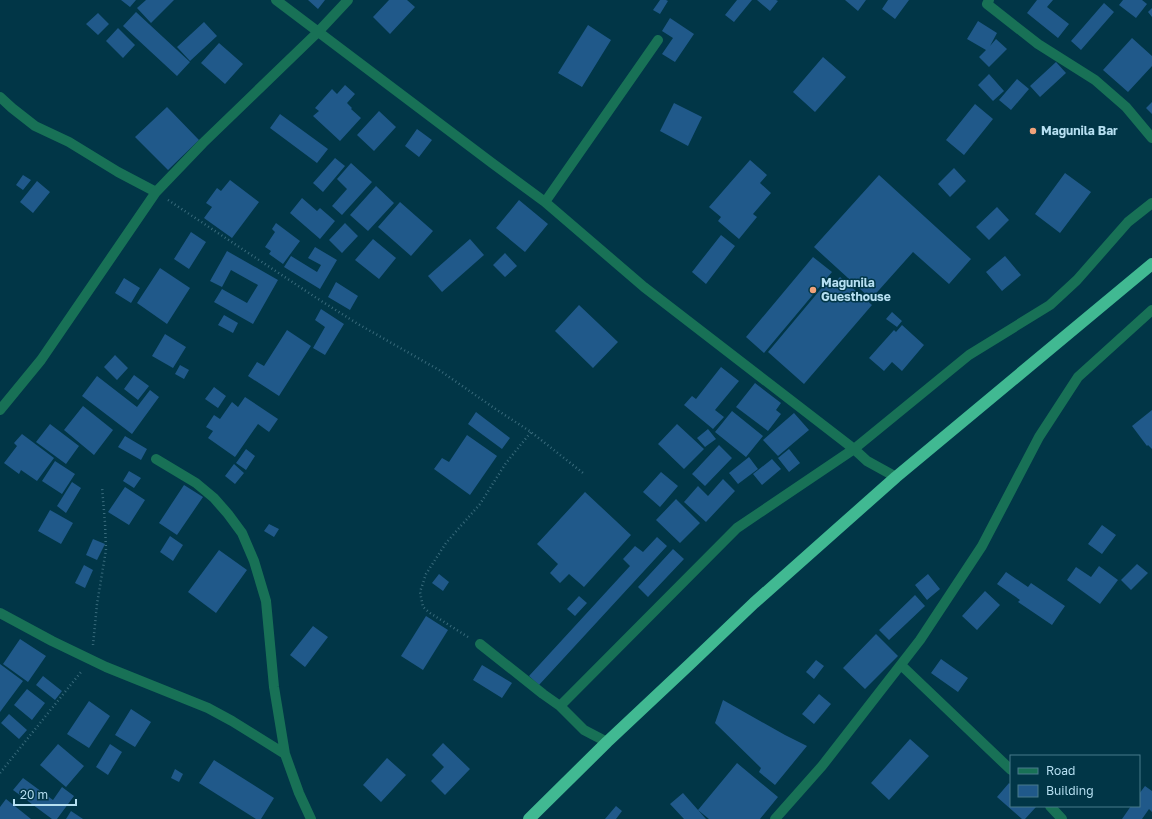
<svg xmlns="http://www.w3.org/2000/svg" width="1152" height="819" viewBox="0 0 1152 819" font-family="'Golos Text',sans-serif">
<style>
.building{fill:#20598a}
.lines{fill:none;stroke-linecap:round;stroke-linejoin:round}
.path{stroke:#396b7c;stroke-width:2.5;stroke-dasharray:1 3;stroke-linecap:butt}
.minor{stroke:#187156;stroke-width:10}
.highway{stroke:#41b992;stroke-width:12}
.poi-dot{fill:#f0a27a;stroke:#013647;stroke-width:1.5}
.labels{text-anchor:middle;stroke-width:3;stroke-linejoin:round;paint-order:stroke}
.poi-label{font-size:12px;font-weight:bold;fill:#b6dff1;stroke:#013647;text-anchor:start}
</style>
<rect width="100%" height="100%" fill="#013647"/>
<path class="building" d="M121 0H136L130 7Z
M146 0H174L151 23 137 8Z
M308 0H325L318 9Z
M389 0H407L415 7 390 34 373 17Z
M660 0H666L668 1 660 14 653 10Z
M737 0H752L734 22 725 15Z
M757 0H776L778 1 770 11Z
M845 0H866L858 11Z
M888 0H909L895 19 882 9Z
M1037 0H1053L1047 7 1069 24 1058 38 1027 13Z
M1123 0H1142L1147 4 1136 18 1119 5Z
M1104 3 1114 12 1081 50 1071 41Z
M1152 8V17L1148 12Z
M136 12 190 62 177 76 123 26Z
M98 13 109 24 98 35 86 24Z
M670 18 694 34 675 62 662 54 673 38 662 31Z
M978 21 997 33 990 46 996 39 1007 49 989 67 979 57 986 50 967 39Z
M204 22 217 36 190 61 177 47Z
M588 25 611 40 582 87 558 73Z
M118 28 135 45 123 58 106 41Z
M1132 38 1152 56V66L1128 92 1103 70Z
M219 43 243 64 225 84 201 63Z
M823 57 846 77 815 112 793 92Z
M1056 62 1066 73 1040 97 1030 86Z
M989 74 1004 91 993 101 978 85Z
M1017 79 1029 89 1011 110 999 100Z
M345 85 355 94 347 103 352 108 351 109 361 118 340 141 313 116 319 111 315 108 332 89 337 94Z
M1152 102V114L1146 108Z
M674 103 702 117 688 146 660 131Z
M975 104 993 119 964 155 946 140Z
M167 107 199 140 168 170 135 137Z
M379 111 396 127 374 151 357 135Z
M280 114 328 149 317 163 270 128Z
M417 129 432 140 419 157 405 146Z
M335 158 345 166 323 192 313 183Z
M750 160 767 175 760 183 771 193 753 214 757 217 739 239 718 221 721 217 709 207Z
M351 163 372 182 342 215 332 206 347 189 337 179Z
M954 168 966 181 950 197 938 184Z
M1065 173 1091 192 1060 233 1035 214Z
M23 175 31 180 23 190 16 185Z
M879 175 971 259 949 284 913 252 871 299 814 247Z
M230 180 259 202 232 238 204 218 212 207 206 203 217 188 221 191Z
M37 181 50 192 33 213 20 202Z
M376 186 394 203 368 231 350 215Z
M302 198 317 211 320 208 335 221 320 239 290 213Z
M519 200 548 224 525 252 496 228Z
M400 202 433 231 411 256 378 227Z
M997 207 1009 220 989 240 976 227Z
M276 223 300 241 283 264 269 254 271 251 265 247 275 232 272 229Z
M345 223 358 236 342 253 329 240Z
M191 232 206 242 189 269 174 259Z
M721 235 735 246 706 284 692 272Z
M373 239 396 258 379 279 355 260Z
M470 239 484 255 442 292 428 276Z
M315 247 337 260 320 289 284 267 291 256 317 272 321 265 308 258Z
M227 251 278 280 253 324 214 302 222 289 247 303 258 285 231 270 222 287 210 281Z
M505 253 517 266 505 277 493 265Z
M1005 256 1021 275 1002 291 986 272Z
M813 257 832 272 764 353 746 337Z
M160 268 190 288 167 324 137 303Z
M840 277 872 305 804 384 768 352 825 284 830 288Z
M124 278 140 288 131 303 115 293Z
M336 282 358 296 350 310 328 297Z
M579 305 618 342 593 368 555 331Z
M321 309 344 324 325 355 313 348 325 327 315 320Z
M892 312 902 321 897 327 886 319Z
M224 315 238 323 233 333 218 325Z
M902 325 924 345 902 371 892 362 884 371 869 358 894 330 896 332Z
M287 330 311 346 279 396 248 376 257 362 264 366Z
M165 334 186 347 173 368 152 356Z
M115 355 128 368 117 380 104 367Z
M180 365 189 370 184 379 175 374Z
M721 367 739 381 715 410 724 417 713 429 684 405 692 396 696 399Z
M134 375 149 386 138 400 124 389Z
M97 376 137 407 150 390 159 397 132 434 82 396Z
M755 383 781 403 776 410 781 414 768 431 736 407Z
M214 387 226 396 218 408 205 399Z
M245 397 278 419 269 432 258 424 235 457 208 438 213 431 206 427 214 415 220 419 232 402 238 407Z
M83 406 113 430 94 455 64 430Z
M1152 410V449L1148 445 1147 446 1132 426Z
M732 411 763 436 746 457 715 432Z
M476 412 510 438 502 449 468 424Z
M794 413 809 430 778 456 763 440Z
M50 424 79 446 66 464 36 442Z
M677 424 704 449 684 469 658 444Z
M708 429 716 439 705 447 697 438Z
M22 434 54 458 37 481 21 470 19 474 4 463 17 446 14 443Z
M467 435 497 456 470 495 434 469 442 458 449 462Z
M125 436 147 449 141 460 118 447Z
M719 445 732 458 705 486 692 474Z
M246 449 255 456 246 470 236 463Z
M789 449 800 463 789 472 778 458Z
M749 457 758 469 738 484 729 473Z
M772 459 781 469 762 485 753 474Z
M55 461 75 474 62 494 42 481Z
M234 464 244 473 235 484 225 476Z
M129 471 141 478 134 488 123 481Z
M661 472 678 486 660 507 643 492Z
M723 479 735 491 706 522 684 502 698 486 708 496Z
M72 482 81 488 66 513 57 506Z
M184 485 203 497 177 535 159 523Z
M125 487 145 500 129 525 108 512Z
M585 492 631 535 584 587 569 574 560 583 550 573 558 564 537 544Z
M676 499 700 523 680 543 656 520Z
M50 510 73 523 61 544 38 531Z
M269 524 279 529 274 537 264 531Z
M1102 525 1116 535 1102 554 1088 544Z
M170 536 183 545 173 561 160 552Z
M657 537 667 546 539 685 529 676 630 566 623 559 635 546 643 552Z
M93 539 105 544 97 560 86 555Z
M673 549 684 559 648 597 638 587Z
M219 550 247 570 216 613 188 592Z
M1137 564 1148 573 1131 590 1121 580Z
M84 565 93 570 85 588 75 583Z
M1099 566 1118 580 1100 604 1067 580 1076 567 1091 577Z
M1006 572 1028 587 1031 583 1065 606 1052 625 1018 602 1020 600 997 584Z
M439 574 449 582 443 591 432 583Z
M928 574 940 589 927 600 915 585Z
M985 591 1000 605 977 630 962 616Z
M915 595 925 606 889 640 879 630Z
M579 596 587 603 575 616 567 609Z
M426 616 448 630 423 670 401 656Z
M313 626 328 637 305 667 290 655Z
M876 634 898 656 865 689 843 668Z
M20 639 46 656 28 682 3 664Z
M941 659 968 678 958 692 931 673Z
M816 660 824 666 814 679 806 672Z
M0 664 23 681 0 712Z
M482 665 512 683 502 698 473 680Z
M43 676 62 691 55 700 36 685Z
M27 689 45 703 32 720 14 705Z
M819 694 831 704 814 724 802 714Z
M723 700 785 735 807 746 775 785 759 772 761 768 715 723Z
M89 701 110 716 89 748 67 734Z
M131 709 151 722 135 747 115 735Z
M9 714 27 730 19 739 1 723Z
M910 739 929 756 889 800 871 783Z
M443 743 470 769 445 795 431 781 444 767 432 755Z
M58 744 84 766 66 787 40 765Z
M110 744 122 752 108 775 96 767Z
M387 758 406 775 381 802 363 785Z
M214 760 274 798 261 819H256L199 783Z
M737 763 778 797 760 819H709L698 810Z
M175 769 183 774 179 782 171 778Z
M23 778 53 800 62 787 74 796 57 819H52L13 790Z
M1009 783 1011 785V806H1034L1036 807 1025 819H1022L997 797Z
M1145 786 1152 791V812L1149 809 1142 819H1122L1131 806H1139V794Z
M683 793 698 810 706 819H684L670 804Z
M6 799 31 819H0V807Z
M616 806 622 811 616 819H605Z
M71 811 83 819H66Z"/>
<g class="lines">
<path class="path" d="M168 200 315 297 358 324 439 370 497 410 531 432 583 473
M468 637 430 613 423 607 420 592 426 574 446 543 480 504 506 463 531 432
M93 645 97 604 106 550 105 523 102 487
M0 773 81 672"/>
<path class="minor" d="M276 0 492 163 545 202 644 287 854 449 867 461 896 477
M989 0 987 4 1038 44 1095 80 1126 107 1152 138
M0 97 12 108 35 126 69 142 118 172 156 192
M545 202 658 40
M0 410 41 360 156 192 203 143 319 31 348 0
M156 459 196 483 214 498 228 514 242 533 254 561 266 601 274 687 285 754 299 793 311 819
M0 613 52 641 106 667 208 708 232 721 285 754
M480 644 543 694 560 706 584 730 607 742
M901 665 1011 770
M560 706 737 528 854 449 969 355 1050 305 1077 280 1128 222 1152 203
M1050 806 1062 819
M775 819 822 766 920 640 982 546 1039 437 1078 377 1152 310"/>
<path class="highway" d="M529 819 607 742 689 665 754 603 834 532 896 477 1152 264"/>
</g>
<g class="poi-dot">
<circle cx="1033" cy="131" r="4"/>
<circle cx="813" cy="290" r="4"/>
</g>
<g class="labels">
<g class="poi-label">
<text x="1041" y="135">Magunila Bar</text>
<text x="821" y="287">Magunila<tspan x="821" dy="14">Guesthouse</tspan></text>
</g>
</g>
<rect x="1010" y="755" width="130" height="52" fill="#013647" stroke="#497a8b"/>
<rect x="1018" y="768" width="20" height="6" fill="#187156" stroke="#497a8b"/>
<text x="1046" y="775" font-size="12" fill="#b6dff1">Road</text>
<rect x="1018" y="785" width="20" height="12" fill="#20598a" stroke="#497a8b"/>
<text x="1046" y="795" font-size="12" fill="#b6dff1">Building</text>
<path d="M14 799v6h62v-6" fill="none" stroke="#b6dff1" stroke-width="2"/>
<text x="20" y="799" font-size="12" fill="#b6dff1" stroke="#013647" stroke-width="3" paint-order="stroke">20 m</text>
</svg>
